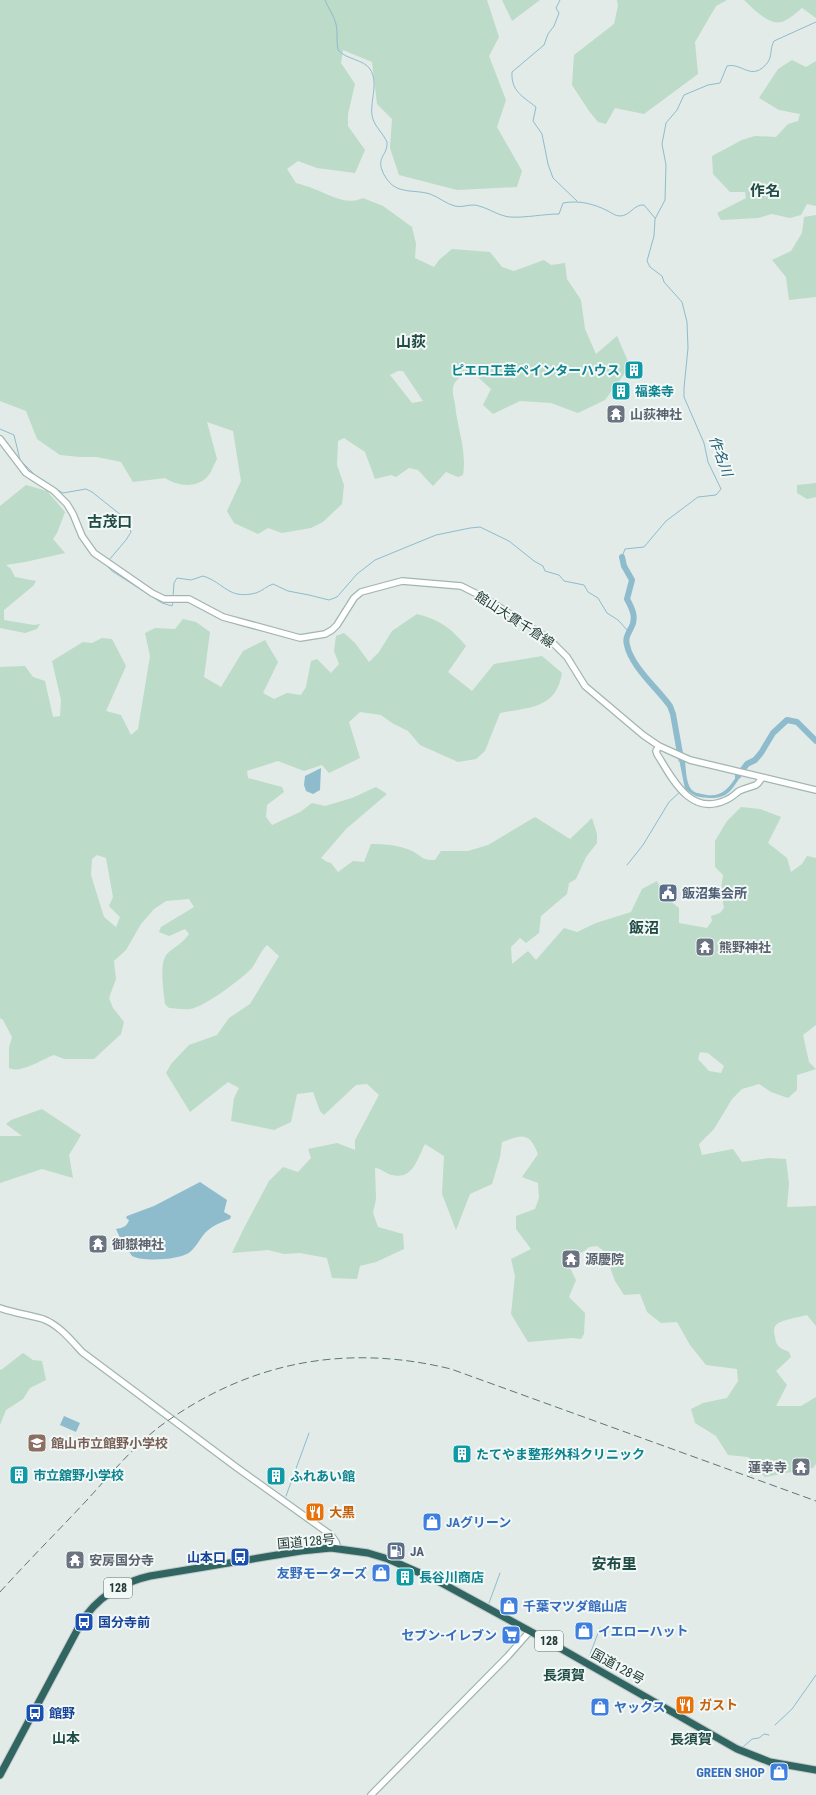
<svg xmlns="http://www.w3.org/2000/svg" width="816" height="1795" viewBox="0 0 816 1795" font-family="'Roboto Condensed','Noto Sans JP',sans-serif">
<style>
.green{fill:#bcdbc8;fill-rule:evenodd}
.water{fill:#8ebccd}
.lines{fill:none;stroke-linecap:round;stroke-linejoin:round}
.stream{stroke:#8ebccd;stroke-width:1}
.river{stroke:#8ebccd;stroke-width:6}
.secondary-casing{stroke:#a1b6b1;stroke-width:8}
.highway-casing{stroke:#c1c8c7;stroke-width:9}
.secondary{stroke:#fff;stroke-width:5.5}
.highway{stroke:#316561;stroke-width:7}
.rail{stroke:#5e7773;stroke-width:1;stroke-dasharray:8 4;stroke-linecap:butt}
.labels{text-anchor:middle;stroke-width:4;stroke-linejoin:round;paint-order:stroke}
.shield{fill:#f2f8f6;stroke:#617470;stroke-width:1}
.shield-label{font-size:12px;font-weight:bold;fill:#233b37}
.culture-label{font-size:13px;font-weight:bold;fill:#0d838f;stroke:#f2f8f6;text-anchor:start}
.worship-label{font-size:13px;font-weight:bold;fill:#5b616d;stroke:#f2f8f6;text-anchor:start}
.street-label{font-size:13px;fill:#233b37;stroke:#f2f8f6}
.service-label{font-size:13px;font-weight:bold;fill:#4e5e75;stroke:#f2f8f6;text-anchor:start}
.education-label{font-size:13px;font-weight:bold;fill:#785e54;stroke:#f2f8f6;text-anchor:start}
.food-label{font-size:13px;font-weight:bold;fill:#c56008;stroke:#f2f8f6;text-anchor:start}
.shop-label{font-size:13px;font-weight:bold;fill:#366cbe;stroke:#f2f8f6;text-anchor:start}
.transit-label{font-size:13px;font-weight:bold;fill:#164399;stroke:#f2f8f6;text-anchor:start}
.water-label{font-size:14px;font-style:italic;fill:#215c73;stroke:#f2f8f6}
.neighbourhood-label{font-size:14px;font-weight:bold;fill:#214c46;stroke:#f2f8f6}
.quarter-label{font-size:15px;font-weight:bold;fill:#214c46;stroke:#f2f8f6}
</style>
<rect width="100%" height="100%" fill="#e2ebe8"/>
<path class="green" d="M0 0H487L499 37 489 56 506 100 497 127 522 171 517 187 457 190 399 175 390 148 392 119 377 104 372 62 343 50 341 63 355 84 348 114V126L365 150 355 173 317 168 298 161 287 169 296 183C302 185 308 186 314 189 331 195 345 206 363 198L383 206 412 227 416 244 415 258 434 267 439 260 452 249 490 252 502 267 514 271 544 260 551 265 565 263 567 279 581 300 585 329 596 354 617 336 630 366 605 400 578 413 551 403 520 401 493 414 483 405 491 389 471 371C464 375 454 379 453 388 452 393 454 399 455 404 457 428 467 450 463 475L458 477 446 472 433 486 418 470 409 468 396 477 391 475 375 479 365 452 344 438 338 441 337 465 344 485 342 504 323 522 311 528 282 533 268 528 258 534 234 523 227 511 241 481 233 431 207 422 217 459C214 464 212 471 208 476 197 489 177 486 165 478L133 482 121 462 97 457H80L60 455 37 439 26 411 0 401ZM398 371H403L423 401 412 403 390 375Z
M502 0H540L512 21Z
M617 0H727L716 6 695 42 698 74 644 114 615 108 606 124 598 122 589 111 572 85 574 55 614 24 618 6Z
M744 0H816V18L802 8C797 12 791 18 784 21 770 28 753 8 744 0Z
M792 60 806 67 816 61V206L807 204 801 215 790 218 772 214 758 218 721 220 717 213 746 198 745 192H730L713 174 712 156 742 140 755 136 776 137 788 124 798 121 800 114 779 110 759 98 778 69Z
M816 215V297L789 300 786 277 772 260 791 251 802 233 804 217Z
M816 483V497L807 499 797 493V485Z
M26 485 47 491 65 512 57 533 53 539 65 553 25 562 6 565 11 569 15 577 36 581 33 586 4 610V620L34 625 40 624 37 629 25 633 0 628V506Z
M417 614C440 620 451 628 466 646L448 672 472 691 494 664 542 656 562 673C556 709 530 707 500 713L485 751 476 759 458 762 420 745 408 731 392 723 381 715 360 712 349 722 360 758 329 773 322 765 304 771 278 761 247 771 248 778 282 787 284 792 267 805 266 817 272 825 300 812 312 803 325 806 352 798 376 787 387 794 346 829 321 858 327 862 331 863 338 872 353 861 364 862 371 844C384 844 400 845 412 851 423 857 421 860 435 860L441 851H468L488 845 535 817 570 839 592 818 597 834V843L586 857 576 879 569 883 567 894 541 916 539 933 526 943 520 938 511 947 512 964 528 951 536 960 564 928 577 932 596 923 631 912 642 889 657 881 665 897 679 908V923L707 928 712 921 711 916 720 913 724 908 721 889 723 875 715 867V841L727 821 741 807 760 809 781 817 768 843 787 858 791 872 802 864 807 856 816 858V1025L803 1035 809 1062 816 1069 797 1075V1090L788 1098 771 1092 759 1084 742 1089 732 1099 714 1129 699 1144 702 1155 733 1149 742 1162 769 1158 786 1159 789 1184 787 1207 816 1206V1326L807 1315C800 1317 780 1320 776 1325 773 1328 774 1333 775 1337 776 1347 780 1348 789 1352L791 1357 776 1371 787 1385 776 1406H801L816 1397V1464L813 1468 765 1477 758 1470 752 1476 748 1474 755 1462 748 1457 728 1455 716 1436 695 1423 691 1409 703 1403 727 1398 738 1381 737 1369 706 1365 690 1345 677 1322 661 1323 647 1312 640 1294 624 1295 615 1281 604 1251 597 1246 589 1247C582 1255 576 1253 566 1256L568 1264 576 1280 569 1297 585 1313 584 1334 581 1339 572 1338 528 1342 511 1314 515 1276 511 1259 531 1249 516 1229V1216L535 1209 539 1198 538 1183 522 1177 538 1154C529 1131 522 1135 502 1142L500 1157 492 1184 470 1194 456 1230 442 1194 444 1156 425 1144C417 1159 413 1180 392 1175 386 1174 381 1168 375 1168L376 1199 373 1213 378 1227 403 1234 404 1249 376 1262 360 1266 357 1279 332 1278 327 1258 300 1253 284 1254 268 1250 232 1253 243 1230 269 1181 283 1167 298 1172 311 1158 308 1149 337 1143 355 1150V1140L379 1095 367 1084 356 1085 324 1115 320 1111 313 1092 297 1094 291 1122 274 1130 231 1121 234 1098 239 1088 228 1082 190 1112 166 1073 171 1064 189 1045 217 1035 229 1018 250 1004 279 956 267 945C260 952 257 961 252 968 243 978 203 1008 190 1009 183 1010 176 1008 169 1008L165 1004C164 992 158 961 168 953 176 946 183 943 189 934L185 929 169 936 159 932 161 927 194 907 189 899 166 901 154 909 141 924 126 950 114 961 116 979 109 998 113 1008 124 1022 121 1034 94 1059H64L54 1055C42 1059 21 1074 9 1068V1048L12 1037 3 1020 0 1018V667L25 666 33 677 45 681 53 717 60 716 61 700 52 661 83 642 92 643 102 638 112 639 126 666 106 711 121 715 131 735 138 729 150 656 145 633 155 628 175 629 183 619 196 622 210 632 204 677 221 687 243 651 265 640 278 662 263 693 274 699 287 693 301 695 306 687 311 661 317 659 331 673 339 664 334 651 336 636 344 633 355 643 369 662 379 652 392 631ZM97 855 106 858 113 897 109 906 120 917 116 927 104 917 91 875 92 859ZM700 1052 708 1053 724 1066 721 1073 709 1071 698 1059Z
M42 1109 81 1135 69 1155 73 1178 42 1169 0 1183V1136H22L6 1124 11 1120Z
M23 1353 33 1360 42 1361 46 1380 30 1388 23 1399 6 1410 0 1425V1369L1 1370Z"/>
<path class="water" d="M679 759 685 761C686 770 686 782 691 789 694 793 698 793 702 794 720 799 729 789 737 775L741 776C731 790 729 798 710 798 695 797 697 797 685 789Z
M321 768 320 790 313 794 306 791 304 785 305 776Z
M200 1182 227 1200 224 1212 231 1216 230 1219C221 1222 212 1226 205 1233 200 1239 196 1247 190 1252 180 1260 143 1262 132 1256 126 1247 120 1239 116 1229 122 1228 127 1227 129 1220L126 1218 127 1216 154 1206Z
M64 1416 80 1423 76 1432 60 1425Z"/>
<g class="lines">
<path class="stream" d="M325 0C328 8 334 15 336 24 338 32 336 41 338 50 347 60 363 59 370 69 379 82 370 101 372 115 373 125 383 133 387 142 388 157 373 157 386 178 397 195 414 189 430 194 439 197 446 204 455 206 463 208 471 203 479 206 490 209 499 216 510 217 526 218 543 214 559 214L563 203C580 200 594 204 608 211 612 213 615 216 620 216 630 216 634 204 644 205L655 218
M560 0 556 8 559 13 554 26 548 34 544 45 512 72C511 91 522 96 536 107L533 121 542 134 548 164 553 178 577 201
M0 429 14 435 20 460 37 477
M51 486 63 493 86 489 92 492 126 519 131 532 126 540 109 560
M622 557 625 549 644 547 666 521 698 497 716 495 721 489 708 462 704 443 684 397V388L688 348 687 322 682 302 664 282 662 276 650 267 647 261 654 236 655 219 665 200 666 165 662 144 666 123 677 110 684 95 708 85 720 83 727 66C742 62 752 83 768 62 772 56 770 48 774 41L816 22
M107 566 112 571 162 603 172 606 173 602
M173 597 174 583 177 578 191 580 203 576C225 583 228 600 256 593 262 591 267 586 273 584L288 591 309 595 329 600 337 597 357 574 375 560 436 535 470 528 480 527 509 541 534 561 543 566 545 571 559 575 564 581 584 585 588 592 598 598 607 613 618 620 628 631
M627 865 643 845 669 802 680 792
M286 1496 309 1433
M489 1603 500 1573
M589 1657 600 1628
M775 1725 792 1709 816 1675
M743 1747 752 1739 759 1738 764 1734 769 1735"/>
<path class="river" d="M622 557 624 566 632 580 627 599C632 608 637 618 631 628 628 634 625 638 627 645 631 666 657 688 670 706L673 714 681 759
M738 776 747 764 755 760 761 753 773 733 787 720 797 722 816 741"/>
<defs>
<path id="secondary" d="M0 439 26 473 54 491 67 504 73 514 82 536 94 553 152 593 164 599H189L223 617 300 638 325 634 332 630 337 625 354 598 361 592 402 581 461 586 485 598 549 639 567 657 585 686 643 735 659 746 690 760 816 790
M659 746 656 751 657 754C672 778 690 817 726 800 731 798 735 794 739 791 745 788 751 787 756 785 759 783 760 780 762 778
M0 1308C14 1313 29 1315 43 1319 59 1325 71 1340 82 1352L236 1467 331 1535 336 1542 338 1549
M371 1795 508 1656 530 1631"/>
<path id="highway" d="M0 1775 81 1623C96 1598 122 1582 150 1576L301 1551 331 1548 368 1553 388 1559 436 1580 537 1635 737 1749 770 1762 816 1770"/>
</defs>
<use href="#secondary" class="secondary-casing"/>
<use href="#highway" class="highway-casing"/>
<use href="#secondary" class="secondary"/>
<use href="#highway" class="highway"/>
<path class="rail" d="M0 1592C28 1561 58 1531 87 1500 110 1475 132 1448 159 1427 247 1362 345 1343 451 1369L816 1501"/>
</g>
<defs>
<symbol id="building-square" viewBox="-11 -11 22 22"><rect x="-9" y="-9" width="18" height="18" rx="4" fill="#0f9aa8" stroke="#f2f8f6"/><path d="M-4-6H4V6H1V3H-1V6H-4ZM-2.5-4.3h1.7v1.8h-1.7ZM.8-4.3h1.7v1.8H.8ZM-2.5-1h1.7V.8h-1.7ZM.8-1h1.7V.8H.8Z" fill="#fff"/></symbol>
<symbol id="temple-square" viewBox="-11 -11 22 22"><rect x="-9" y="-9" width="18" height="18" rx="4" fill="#6b7280" stroke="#f2f8f6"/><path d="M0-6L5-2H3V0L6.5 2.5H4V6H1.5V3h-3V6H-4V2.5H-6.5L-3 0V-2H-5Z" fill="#fff"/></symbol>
<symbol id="civic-square" viewBox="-11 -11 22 22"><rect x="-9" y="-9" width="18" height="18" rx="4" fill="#5c6f8a" stroke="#f2f8f6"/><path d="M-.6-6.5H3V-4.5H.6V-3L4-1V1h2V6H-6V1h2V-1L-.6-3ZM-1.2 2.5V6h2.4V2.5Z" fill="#fff"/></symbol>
<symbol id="school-square" viewBox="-11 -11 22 22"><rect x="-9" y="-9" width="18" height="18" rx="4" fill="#8d6e63" stroke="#f2f8f6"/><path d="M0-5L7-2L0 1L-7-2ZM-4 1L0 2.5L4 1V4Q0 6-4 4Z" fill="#fff"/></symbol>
<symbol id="restaurant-square" viewBox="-11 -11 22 22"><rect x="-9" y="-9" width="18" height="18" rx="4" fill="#e8710a" stroke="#f2f8f6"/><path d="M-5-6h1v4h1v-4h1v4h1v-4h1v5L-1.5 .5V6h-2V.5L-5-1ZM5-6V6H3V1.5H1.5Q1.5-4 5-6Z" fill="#fff"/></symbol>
<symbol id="shop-square" viewBox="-11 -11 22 22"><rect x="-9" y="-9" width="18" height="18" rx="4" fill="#3f7fe0" stroke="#f2f8f6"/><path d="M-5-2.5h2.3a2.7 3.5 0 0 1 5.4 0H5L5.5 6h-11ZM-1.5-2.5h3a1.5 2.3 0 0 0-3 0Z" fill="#fff"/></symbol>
<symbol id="fuel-square" viewBox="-11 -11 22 22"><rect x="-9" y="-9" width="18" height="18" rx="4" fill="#5c6f8a" stroke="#f2f8f6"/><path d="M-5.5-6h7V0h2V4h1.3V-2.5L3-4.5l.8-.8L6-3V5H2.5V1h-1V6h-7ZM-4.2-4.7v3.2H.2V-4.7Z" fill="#fff"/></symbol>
<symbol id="bus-square" viewBox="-11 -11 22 22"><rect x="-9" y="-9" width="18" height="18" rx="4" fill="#1a4fb4" stroke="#f2f8f6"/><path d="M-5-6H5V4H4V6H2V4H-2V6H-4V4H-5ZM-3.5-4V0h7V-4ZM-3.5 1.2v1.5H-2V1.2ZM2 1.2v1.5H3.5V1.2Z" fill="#fff"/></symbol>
<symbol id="supermarket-square" viewBox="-11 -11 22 22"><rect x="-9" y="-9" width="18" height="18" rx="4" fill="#3f7fe0" stroke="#f2f8f6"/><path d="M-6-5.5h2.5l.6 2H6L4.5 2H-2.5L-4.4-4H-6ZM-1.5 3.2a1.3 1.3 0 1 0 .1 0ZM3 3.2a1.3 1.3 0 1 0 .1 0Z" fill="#fff"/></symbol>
</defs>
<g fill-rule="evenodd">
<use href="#building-square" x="623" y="359" width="22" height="22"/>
<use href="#building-square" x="610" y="380" width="22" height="22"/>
<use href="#temple-square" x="605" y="403" width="22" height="22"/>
<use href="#civic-square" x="657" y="882" width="22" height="22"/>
<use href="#temple-square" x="694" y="936" width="22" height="22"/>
<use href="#temple-square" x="87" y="1233" width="22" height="22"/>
<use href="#temple-square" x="560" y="1248" width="22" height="22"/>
<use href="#school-square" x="26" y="1432" width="22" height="22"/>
<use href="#building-square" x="451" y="1443" width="22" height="22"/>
<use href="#temple-square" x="790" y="1456" width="22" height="22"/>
<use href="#building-square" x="8" y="1464" width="22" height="22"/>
<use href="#building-square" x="265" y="1465" width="22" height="22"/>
<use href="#restaurant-square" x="304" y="1501" width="22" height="22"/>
<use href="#shop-square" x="421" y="1511" width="22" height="22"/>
<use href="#fuel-square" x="385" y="1540" width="22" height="22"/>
<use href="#bus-square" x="229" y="1546" width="22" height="22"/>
<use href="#temple-square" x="64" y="1549" width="22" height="22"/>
<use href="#shop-square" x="370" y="1562" width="22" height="22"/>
<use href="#building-square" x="394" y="1566" width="22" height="22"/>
<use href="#shop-square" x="498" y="1595" width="22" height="22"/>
<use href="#bus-square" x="73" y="1611" width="22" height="22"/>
<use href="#shop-square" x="573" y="1620" width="22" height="22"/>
<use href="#supermarket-square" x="500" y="1624" width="22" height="22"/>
<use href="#restaurant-square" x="674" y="1694" width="22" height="22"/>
<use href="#shop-square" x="589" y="1696" width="22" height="22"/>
<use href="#bus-square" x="24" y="1702" width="22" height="22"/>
<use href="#shop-square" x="768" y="1761" width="22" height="22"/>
</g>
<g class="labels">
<g class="shield">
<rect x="104" y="1578" width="28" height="20" rx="3"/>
<rect x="535" y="1631" width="28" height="20" rx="3"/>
</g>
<g class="shield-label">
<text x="118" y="1592">128</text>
<text x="549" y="1645">128</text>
</g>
<g class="culture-label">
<text x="620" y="375" text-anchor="end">ピエロ工芸ペインターハウス</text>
<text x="635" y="396">福楽寺</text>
<text x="476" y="1459">たてやま整形外科クリニック</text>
<text x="33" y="1480">市立舘野小学校</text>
<text x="290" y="1481">ふれあい館</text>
<text x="419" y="1582">長谷川商店</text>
</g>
<g class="worship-label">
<text x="630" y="419">山荻神社</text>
<text x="719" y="952">熊野神社</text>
<text x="112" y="1249">御嶽神社</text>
<text x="585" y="1264">源慶院</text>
<text x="787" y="1472" text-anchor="end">蓮幸寺</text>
<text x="89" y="1565">安房国分寺</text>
</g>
<g class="street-label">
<text transform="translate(515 619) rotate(33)" y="5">館山大貫千倉線</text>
<text transform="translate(306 1541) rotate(-5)" y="5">国道128号</text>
<text transform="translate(618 1666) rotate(29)" y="5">国道128号</text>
</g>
<g class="service-label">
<text x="682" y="898">飯沼集会所</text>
<text x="410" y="1556">JA</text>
</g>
<g class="education-label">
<text x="51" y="1448">館山市立館野小学校</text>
</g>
<g class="food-label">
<text x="329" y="1517">大黒</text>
<text x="699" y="1710">ガスト</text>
</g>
<g class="shop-label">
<text x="446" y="1527">JAグリーン</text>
<text x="367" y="1578" text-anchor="end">友野モーターズ</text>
<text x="523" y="1611">千葉マツダ館山店</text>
<text x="598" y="1636">イエローハット</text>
<text x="497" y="1640" text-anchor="end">セブン-イレブン</text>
<text x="614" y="1712">ヤックス</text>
<text x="765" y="1777" text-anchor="end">GREEN SHOP</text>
</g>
<g class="transit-label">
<text x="226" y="1562" text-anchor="end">山本口</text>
<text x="98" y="1627">国分寺前</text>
<text x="49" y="1718">館野</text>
</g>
<g class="water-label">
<text transform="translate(721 456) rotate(70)" y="5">作名川</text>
</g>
<g class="neighbourhood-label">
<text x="564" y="1680">長須賀</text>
<text x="66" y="1743">山本</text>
<text x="691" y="1744">長須賀</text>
</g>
<g class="quarter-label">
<text x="765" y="196">作名</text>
<text x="411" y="347">山荻</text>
<text x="110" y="527">古茂口</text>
<text x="644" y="933">飯沼</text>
<text x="614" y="1569">安布里</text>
</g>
</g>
</svg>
